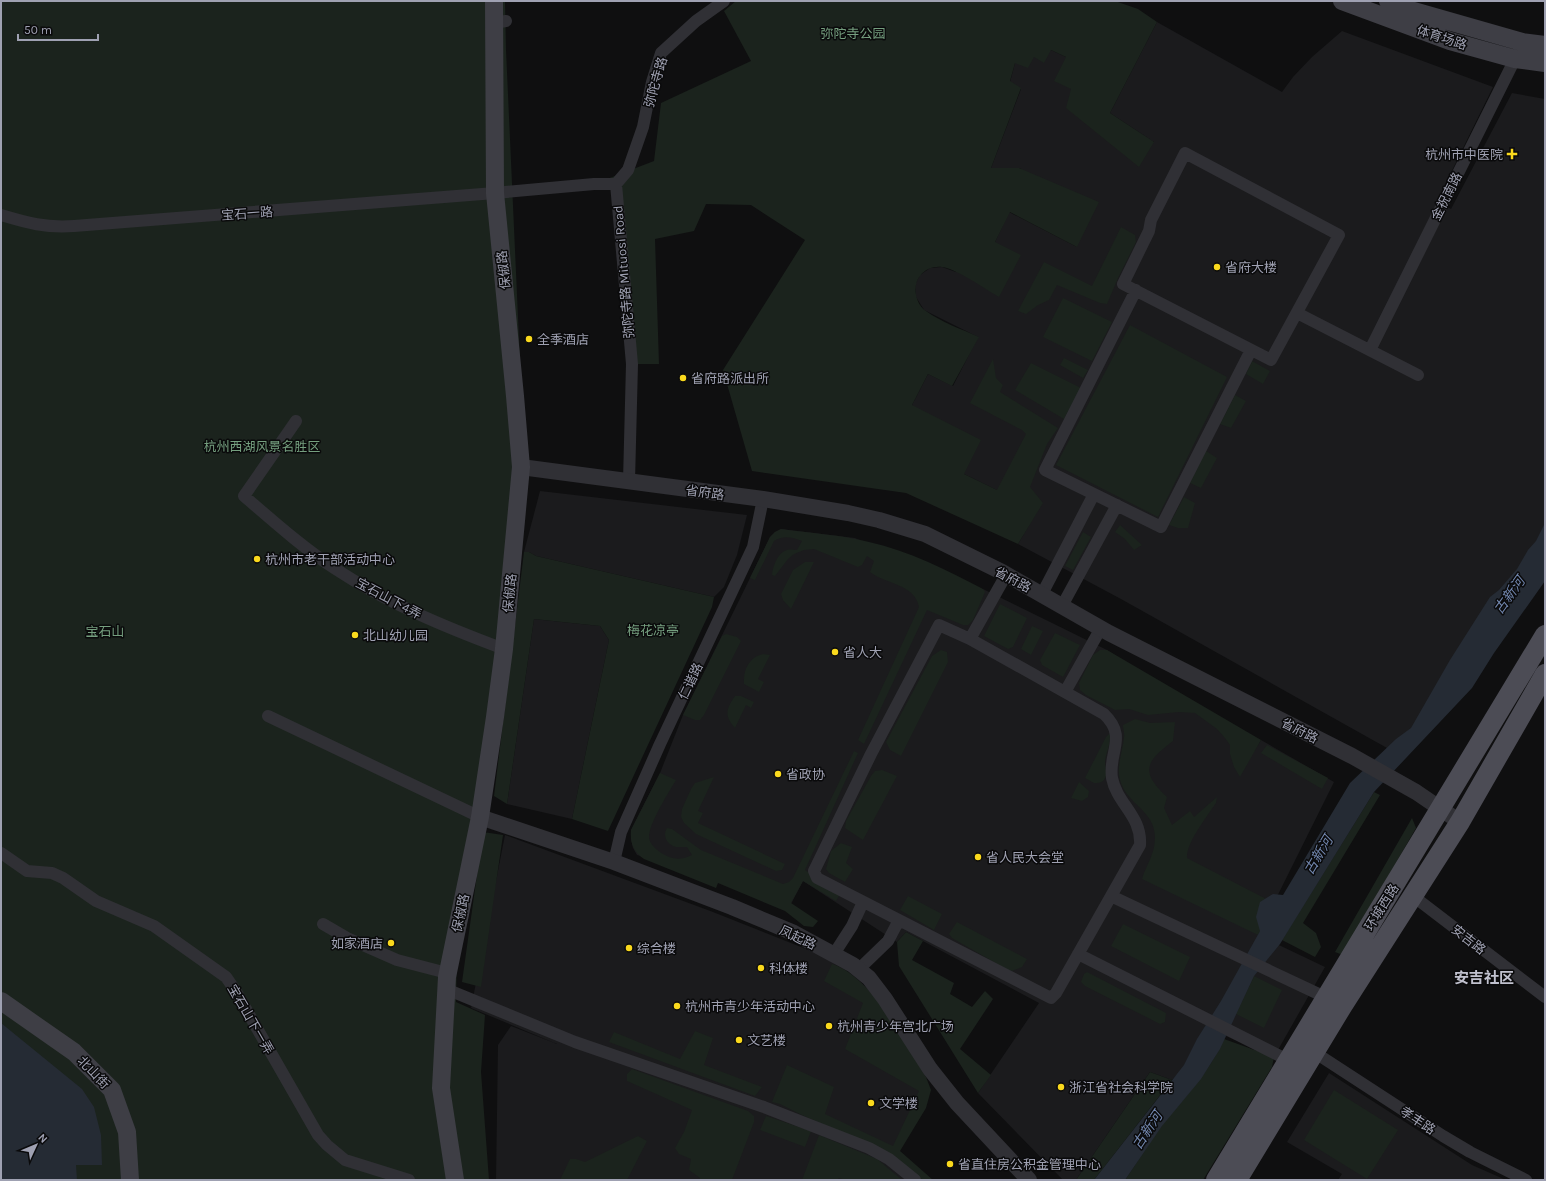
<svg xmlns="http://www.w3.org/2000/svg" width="1546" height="1181" viewBox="0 0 1546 1181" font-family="Karla,'Noto Sans SC',sans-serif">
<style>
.built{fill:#1b1b1d}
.green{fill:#1b231d}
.water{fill:#252b34}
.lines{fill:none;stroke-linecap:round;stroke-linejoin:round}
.minor{stroke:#303035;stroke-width:12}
.tertiary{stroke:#303035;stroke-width:16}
.secondary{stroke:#3e3e45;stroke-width:18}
.primary{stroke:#4c4c55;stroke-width:20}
.poi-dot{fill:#fad91d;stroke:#0a0a0b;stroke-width:1.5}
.labels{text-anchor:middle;stroke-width:3;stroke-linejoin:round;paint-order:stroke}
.park-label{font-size:13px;fill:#759f7f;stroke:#0a0a0b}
.street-label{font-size:13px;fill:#9fa1b2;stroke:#0a0a0b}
.poi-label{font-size:13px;fill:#9fa1b2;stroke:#0a0a0b;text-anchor:start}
.water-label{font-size:14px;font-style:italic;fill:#7388b0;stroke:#0a0a0b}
.quarter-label{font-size:15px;font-weight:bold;fill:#c0c1ce;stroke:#0a0a0b}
</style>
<rect width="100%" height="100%" fill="#0f0f10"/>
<path class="built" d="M1157 22 1282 92 1293 77 1312 57 1342 31 1493 87 1437 201 1451 209 1512 93 1545 99V530L1414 733 1387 748 1121 599 1018 544 1042 503 1019 501 964 474 912 405 928 374 953 386 978 337 924 310 916 297 915 284 920 275 930 268 942 267 956 272 995 242 1009 212 1077 247 1020 168H991L1021 89 1010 82 1015 63 1034 57 1051 50 1066 57 1071 89 1154 142 1110 113Z
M540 491 747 515 737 555 724 587 714 597 536 556 529 552H524Z
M781 529 855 538 955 588 983 589 1107 650 1249 742 1242 770 1261 740 1334 782 1258 935 1325 967 1274 1057 1210 1029 1182 1079 1176 1076 1172 1080 1150 1072 1076 1180H1063L978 1093 1039 1003 906 932 897 942 803 881 791 904 637 855 633 848 631 839V830L660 773 683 715 750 578 770 537 775 532Z
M534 619 600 626 609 640 572 819 507 804Z
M505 835 713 912 821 955 854 977 867 988 927 1089 896 1153 929 1180H496L498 1045 511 1026 557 1044 471 1008Z
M1329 1073 1472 1165 1506 1180H1338L1342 1174 1287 1142Z"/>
<path class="green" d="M1 1H505L506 50 524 450 457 959 456 1002 485 1015 481 1072 489 1180H1Z
M736 1H1115L1138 9 1157 22 1110 113 1154 142 1139 167 1066 108 1071 89 1054 81 1066 57 1051 50 1044 63 1034 57 1028 68 1015 63 1010 81 1021 88 991 168H1019L1099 202 1077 247 1010 212 995 242 1021 255 999 297C985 289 957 269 942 267 934 266 925 269 920 276 912 285 915 304 926 311 941 322 961 329 979 337L952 386 928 374 912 405 981 440 964 474 997 490 1026 434 1022 430 970 403 993 359 996 378 1003 385 1000 392 1058 428 1047 444 1030 487 1043 503 1018 544 906 493 752 471 723 370 805 240 751 205 706 204 694 231 655 239 659 364H632L616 185 594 184 654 161 661 103 751 61 724 11Z
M1121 227 1135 235 1136 242 1118 278 1107 304 1100 303 1057 285 1049 300 1038 305 1026 314 1018 311 1044 262 1092 286Z
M1063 298 1112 322 1092 361 1043 337Z
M1130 325 1227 377 1158 517 1056 465Z
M1064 358 1088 370 1083 378 1060 365Z
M1252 361 1270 371 1263 384 1246 374Z
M1031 363 1081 388 1064 419 1015 390Z
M1235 395 1246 401 1231 428 1220 424Z
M1206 451 1217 458 1201 488 1190 483Z
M1184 497 1195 503 1188 528H1178L1169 525Z
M1120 525 1142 545 1134 550 1125 539 1115 532Z
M781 529C810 533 841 535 869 542 909 551 947 570 983 589L985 592 973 620 968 625H963L927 610 864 744 858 740 919 607C915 584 885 584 870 572L874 561 867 556 862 565 858 567 814 549 804 550 794 554 788 559 775 576 772 575C773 567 777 553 787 550 789 549 794 550 797 550L802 541C792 537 783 535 774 541L755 580 750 578 770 537 775 532Z
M1083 532 1091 537 1073 570 1065 566Z
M524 552H529L536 556 714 597 712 607 608 831 572 819 609 640 600 626 534 619 507 804 494 796Z
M805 562H814L791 609 783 600 781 594 793 570Z
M1000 604 1027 618 1013 647 1008 649 984 636Z
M1032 626 1043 631 1031 655 1021 649Z
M1055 633 1080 645 1063 677 1042 665 1040 660Z
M726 634 737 637 741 641 704 715 700 720H695L683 715 722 636Z
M941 650 947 652 948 662 901 756 890 750 886 742 932 656Z
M1100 650H1107L1261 740 1240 777 1234 767 1230 754V745L1225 738 1217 729 1195 713 1179 712 1148 715 1129 709 1115 710 1086 695 1080 690 1079 683 1093 655Z
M763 654 770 655 758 679 764 682 759 692 744 684C743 670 749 657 763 654Z
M735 696H741L754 702 751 708 746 705 735 728C724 716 726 709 735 696Z
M1135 719 1150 723 1175 722 1173 741C1145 762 1140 772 1167 797L1164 808 1172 825 1190 811 1194 817 1217 797 1216 803C1208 815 1186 843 1187 858L1274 903 1275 907 1258 935 1142 879C1145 868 1152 858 1154 847 1161 811 1128 808 1120 780 1116 766 1123 751 1124 737 1125 734 1123 729 1123 725Z
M1110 733C1111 746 1106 751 1105 762 1105 767 1108 774 1105 778 1103 783 1098 783 1094 783L1085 778 1106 737Z
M1267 745 1328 778 1322 789 1261 753Z
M854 751 858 753 805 870 840 894 836 901 803 881 791 903 818 921 813 927 804 926 785 911 718 883 716 888 644 859C633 851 630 843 631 830L660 773 676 780C669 792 648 825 649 838 650 845 658 851 663 854 673 860 682 860 692 855L687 847C683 847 679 847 676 847 667 845 662 836 667 828L672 829 701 850 783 884 789 882 793 878Z
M882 770 897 776 863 840 845 828 846 821 871 776 875 771Z
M714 777 698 811 703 813 698 823 785 864 782 870 776 871 696 834 684 823 681 817 682 809 691 789 695 783Z
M1079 782 1089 791 1088 797 1082 801 1071 798Z
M1374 792 1380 795 1303 923 1316 933 1321 947 1315 957 1282 940Z
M1412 818 1416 828 1343 955 1335 952Z
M483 832 503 835 481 987 462 982Z
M841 843 852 847 846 863 853 869 845 882 829 873 826 869 831 851Z
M908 896 942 914 934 930 900 910Z
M957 922 1027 959 1022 967 1012 971 1008 970 952 938 949 934Z
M1123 924 1190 957 1179 981 1111 946Z
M906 932 923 941 912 960 954 983 950 994 972 1007 985 991 993 999 960 1049 991 1075 978 1093 899 966 897 942Z
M832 964C872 976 905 1044 926 1077L931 1090 926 1108 900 1151 933 1180H923L891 1154 804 1116 780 1104 772 1102 787 1065 834 1087 825 1114 893 1146 919 1091 845 1049 863 1003 824 981Z
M1087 972 1166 1013 1165 1022 1160 1024 1085 986 1081 982 1084 974Z
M1254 976 1282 990 1264 1028 1236 1014Z
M695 1031 713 1038 704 1065 762 1087 755 1096 609 1042 614 1032 680 1059Z
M1224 1039 1274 1057 1272 1067 1203 1180H1125C1138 1161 1150 1142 1163 1124 1185 1097 1210 1071 1224 1039Z
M632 1069 748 1111 754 1116V1122L732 1180 725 1179V1180H699L700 1178 689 1170 691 1159 679 1154 675 1148 684 1132 692 1110 627 1081V1074Z
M1150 1072 1172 1080 1094 1180H1076Z
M1334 1090 1398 1130 1367 1179 1304 1140Z
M766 1116 811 1131 805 1147 760 1130Z
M819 1135 877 1159 902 1180H846L839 1178 837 1180H802Z
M638 1136 647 1141 627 1180H560L570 1159H576L585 1162Z"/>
<path class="water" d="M1545 523V581L1494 653 1472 688 1374 792 1280 944 1254 976 1220 1049 1201 1079 1162 1126 1125 1180H1094L1184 1065 1197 1039 1221 1001 1260 931 1256 917 1260 902 1273 894 1283 895 1350 783 1396 739 1411 728 1450 660 1490 597 1499 590 1517 569 1528 550 1536 541Z
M1 1023 82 1089 94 1107 101 1135 102 1165H76L77 1180H1Z"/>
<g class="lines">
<path class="minor" d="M494 23 506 21
M1185 153 1339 235 1271 360 1123 284 1149 231 1151 220Z
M616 184 628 170 643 127 652 82 661 53 696 21 724 1
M1 215C28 223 45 228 74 226L495 193 594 184H616L632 364 629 481
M1136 290 1045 470 1161 527 1251 350
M1297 313 1418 375
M1370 350 1518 53
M296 421 244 496C273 521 302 547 334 568 387 603 445 627 504 649
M1042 594 1094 494
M1062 606 1117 505
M939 625 970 639 1104 714C1128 737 1108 752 1112 778 1117 804 1142 816 1140 845L1056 993 1051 998 817 878 814 871 871 754Z
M970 639 1006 575
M1065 692 1101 628
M268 716 480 817
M1 853 27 871 52 873 63 878 96 901 154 926 226 977 235 990 318 1135 327 1145 345 1160 409 1180
M614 862 621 832 660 744 753 547 763 499
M1111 896 1325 997
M1413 896 1545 997
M323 924 347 938 397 960 447 973
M834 954 852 926 863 902
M1078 954 1288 1060
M859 969 888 941 899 920
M446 989 575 1042 764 1107 869 1148 889 1159 915 1180
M1314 1052 1443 1136 1470 1152 1526 1180"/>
<path class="tertiary" d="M521 467 763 499 848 513 879 520 925 534 1002 572 1109 633 1352 756 1416 792 1460 822
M480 817 614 862 732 907 794 933 853 965 869 978 885 999 930 1069 957 1103 1029 1180"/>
<path class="secondary" d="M1342 1 1450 41 1515 59 1545 63
M1388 1 1410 10 1522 42 1545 45
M1 1001 74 1052 112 1090 127 1132 130 1180
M455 1180 441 1088 447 977 480 817 495 717 504 649 521 467 515 396 495 193 494 1"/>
<path class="primary" d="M1216 1180C1325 998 1436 817 1545 635
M1237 1180 1343 1005 1460 822 1545 674"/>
</g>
<g class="poi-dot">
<path d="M1510 148h4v4h4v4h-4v4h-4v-4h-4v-4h4z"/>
<circle cx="1217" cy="267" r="4"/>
<circle cx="529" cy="339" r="4"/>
<circle cx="683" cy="378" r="4"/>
<circle cx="257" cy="559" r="4"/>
<circle cx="355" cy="635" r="4"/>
<circle cx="835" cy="652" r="4"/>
<circle cx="778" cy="774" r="4"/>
<circle cx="978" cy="857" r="4"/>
<circle cx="391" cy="943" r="4"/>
<circle cx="629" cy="948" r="4"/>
<circle cx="761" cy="968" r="4"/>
<circle cx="677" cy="1006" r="4"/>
<circle cx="829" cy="1026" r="4"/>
<circle cx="739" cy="1040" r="4"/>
<circle cx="1061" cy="1087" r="4"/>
<circle cx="871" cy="1103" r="4"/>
<circle cx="950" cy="1164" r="4"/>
</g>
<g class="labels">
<g class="park-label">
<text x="853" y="38">弥陀寺公园</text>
<text x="262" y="451">杭州西湖风景名胜区</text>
<text x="653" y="635">梅花凉亭</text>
<text x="105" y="636">宝石山</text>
</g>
<g class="street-label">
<text transform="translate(1442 37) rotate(18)" y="5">体育场路</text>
<text transform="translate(655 82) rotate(-74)" y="5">弥陀寺路</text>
<text transform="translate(1446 196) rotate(-63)" y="5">金祝南路</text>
<text transform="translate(247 213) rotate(-4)" y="5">宝石一路</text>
<text transform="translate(503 270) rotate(-96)" y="5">保俶路</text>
<text transform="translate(623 272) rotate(-95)" y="5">弥陀寺路 Mituosi Road</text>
<text transform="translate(705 492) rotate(8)" y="5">省府路</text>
<text transform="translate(1013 579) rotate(28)" y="5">省府路</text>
<text transform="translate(509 593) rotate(-84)" y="5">保俶路</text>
<text transform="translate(389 598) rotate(28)" y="5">宝石山下4弄</text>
<text transform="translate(690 681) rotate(-64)" y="5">仁谐路</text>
<text transform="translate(1300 730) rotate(27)" y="5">省府路</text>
<text transform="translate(1381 907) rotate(-58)" y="5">环城西路</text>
<text transform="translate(460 913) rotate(-78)" y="5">保俶路</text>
<text transform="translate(798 937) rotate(25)" y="5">凤起路</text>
<text transform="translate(1469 939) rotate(38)" y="5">安吉路</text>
<text transform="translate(251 1019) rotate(60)" y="5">宝石山下一弄</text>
<text transform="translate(94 1072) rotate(46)" y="5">北山街</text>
<text transform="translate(1418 1120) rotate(33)" y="5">孝丰路</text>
</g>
<g class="poi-label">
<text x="1503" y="159" text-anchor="end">杭州市中医院</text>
<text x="1225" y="272">省府大楼</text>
<text x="537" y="344">全季酒店</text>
<text x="691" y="383">省府路派出所</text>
<text x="265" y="564">杭州市老干部活动中心</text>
<text x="363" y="640">北山幼儿园</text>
<text x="843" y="657">省人大</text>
<text x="786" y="779">省政协</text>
<text x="986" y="862">省人民大会堂</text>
<text x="383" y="948" text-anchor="end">如家酒店</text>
<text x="637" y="953">综合楼</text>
<text x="769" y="973">科体楼</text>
<text x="685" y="1011">杭州市青少年活动中心</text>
<text x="837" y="1031">杭州青少年宫北广场</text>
<text x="747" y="1045">文艺楼</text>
<text x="1069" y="1092">浙江省社会科学院</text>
<text x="879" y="1108">文学楼</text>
<text x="958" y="1169">省直住房公积金管理中心</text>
</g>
<g class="water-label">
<text transform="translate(1509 595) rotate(-54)" y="5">古新河</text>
<text transform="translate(1318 855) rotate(-59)" y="5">古新河</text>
<text transform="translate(1147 1130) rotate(-56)" y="5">古新河</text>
</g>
<g class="quarter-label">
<text x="1484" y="983">安吉社区</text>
</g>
</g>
<rect width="1546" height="1181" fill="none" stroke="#9fa1b2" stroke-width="4"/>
<g transform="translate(36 1145) rotate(46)" stroke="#0a0a0b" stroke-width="3" paint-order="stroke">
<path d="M0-3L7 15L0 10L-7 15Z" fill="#9fa1b2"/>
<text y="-6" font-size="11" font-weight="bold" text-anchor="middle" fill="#9fa1b2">N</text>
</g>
<path d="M18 34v6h80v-6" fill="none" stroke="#9fa1b2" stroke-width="2"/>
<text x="24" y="34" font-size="12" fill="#9fa1b2" stroke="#0a0a0b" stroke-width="3" paint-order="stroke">50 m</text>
</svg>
